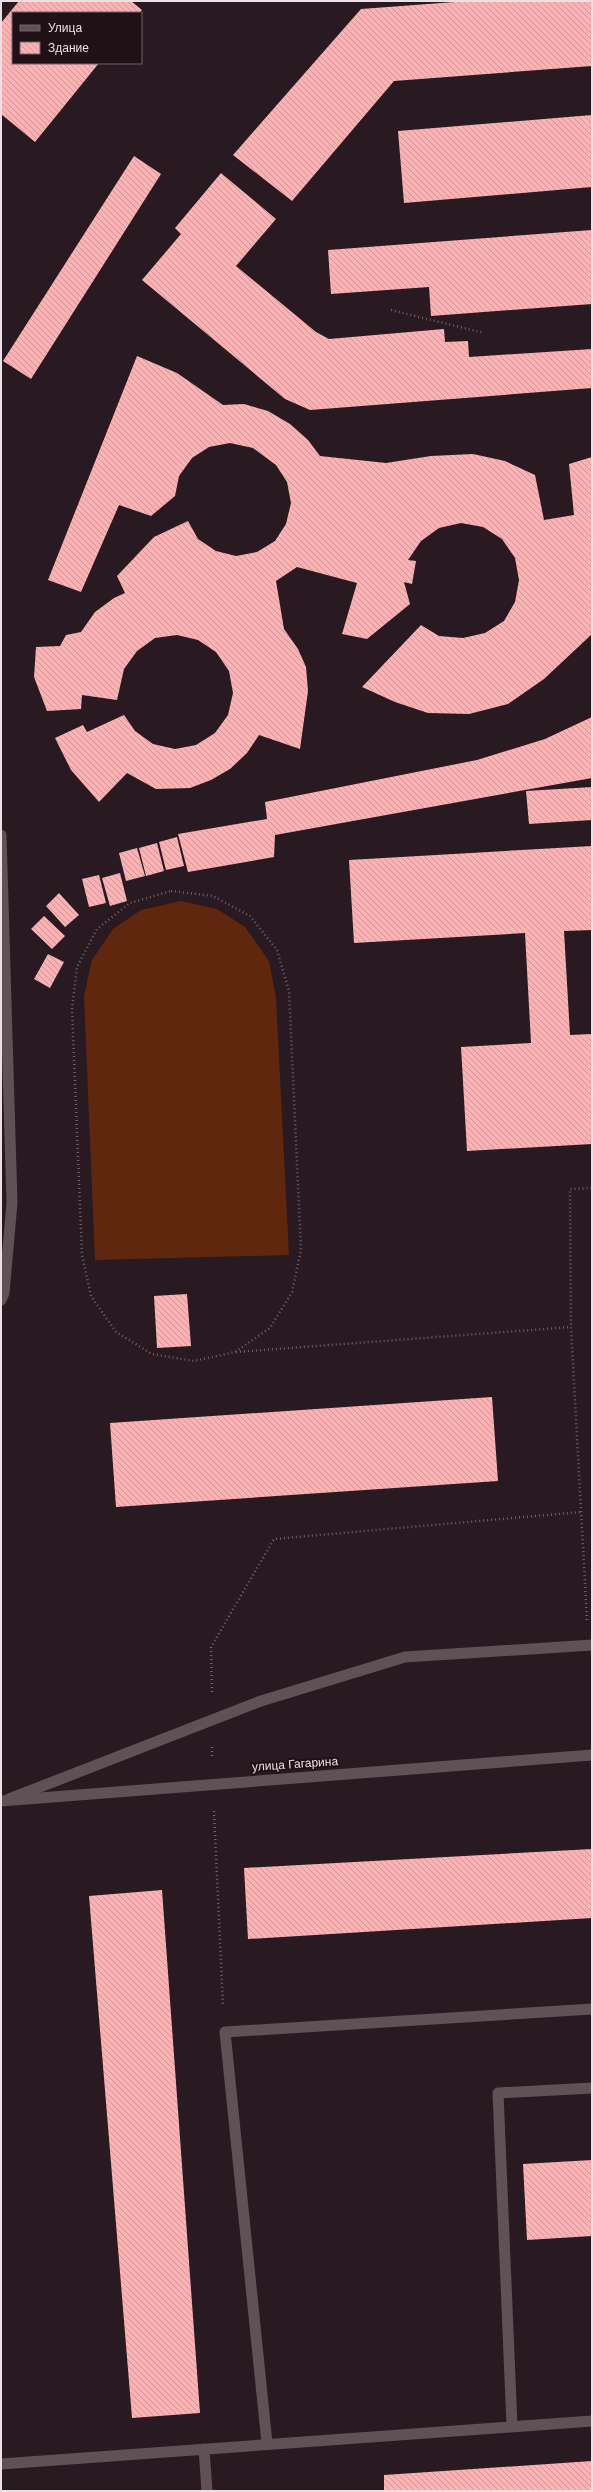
<svg xmlns="http://www.w3.org/2000/svg" width="593" height="2492" viewBox="0 0 593 2492" font-family="Helvetica,sans-serif">
<style>
.pitch{fill:#60270f}
.building{fill:url(#building-back-hatch)}
.lines{fill:none;stroke-linecap:round;stroke-linejoin:round}
.path{stroke:#6f6268;stroke-width:2.5;stroke-dasharray:1 3;stroke-linecap:butt}
.service{stroke:#615056;stroke-width:11}
.tertiary{stroke:#615056;stroke-width:11}
.labels{text-anchor:middle;stroke-width:4;stroke-linejoin:round;paint-order:stroke}
.street-label{font-size:12px;fill:#ebe1e5;stroke:#1f1116}
</style>
<defs>
<pattern id="building-back-hatch" width="6" height="6" patternUnits="userSpaceOnUse"><rect width="6" height="6" fill="#feb1b2"/><path d="M-1 5l2 2M0 0l6 6M5-1l2 2" fill="none" stroke="#d09697"/></pattern>
</defs>
<rect width="100%" height="100%" fill="#281a20"/>
<path class="pitch" d="M181 901 217 909 245 927 269 961 276 998 289 1255 95 1260 84 996 92 960 113 929 141 910Z"/>
<path class="building" d="M19 1H131L142 10 139 13H13V63H99L35 142 1 114V23Z
M468 1H592V66L394 81 292 201 233 155 361 9Z
M592 115V187L404 203 398 131Z
M134 156 161 174 31 379 3 361Z
M221 173 276 219 236 266 316 332 329 339 444 329 445 342 468 341 469 357 592 349V388L310 410 285 399 142 280 181 234 175 228Z
M592 230V304L431 316 429 287 331 294 328 250Z
M137 356 177 373 223 405 244 404 268 411 290 424 308 440 320 456 386 463 431 456 473 454 505 461 535 475 544 520 574 515 569 464 592 457V634L544 679 508 704 469 714 428 713 395 702 362 687 421 625 439 636 463 638 485 633 504 621 515 602 519 580 515 558 502 539 483 527 461 523 439 528 421 541 408 560 416 561 412 584 404 582 410 604 367 639 342 634 357 583 297 567 276 581 284 629 298 649 306 667 308 691 300 749 259 735 247 753 230 769 211 780 190 788 156 789 127 773 99 802 71 770 55 738 83 725 87 732 124 715 135 731 153 744 175 749 196 745 215 733 228 715 233 693 229 671 216 652 198 640 177 635 155 638 137 651 124 669 117 700 82 695 81 709 47 711 34 677 36 647 60 646 66 635 81 632 95 612 114 598 125 593 117 576 154 537 188 521 198 539 216 551 236 556 257 552 275 541 286 524 291 503 287 482 276 465 253 448 230 443 209 447 192 458 179 476 175 496 151 516 119 505 81 592 48 580Z
M592 717V778L275 835 274 857 188 872 178 834 267 819 265 802 477 760 545 739Z
M592 787V820L529 824 526 791Z
M177 837 184 866 166 870 159 842Z
M157 843 164 871 146 876 139 848Z
M592 846V930L564 931 570 1035 592 1034V1144L467 1151 461 1047 531 1043 525 933 354 943 349 860Z
M137 848 145 876 126 881 119 853Z
M120 873 127 901 110 906 102 878Z
M99 875 106 903 89 907 82 879Z
M59 893 79 915 65 927 46 906Z
M44 916 65 936 52 949 31 929Z
M48 954 64 962 50 988 34 979Z
M187 1294 191 1346 157 1348 154 1296Z
M492 1397 498 1481 116 1507 110 1423Z
M592 1849V1918L248 1939 244 1868Z
M162 1890 200 2413 132 2418 89 1896Z
M592 2160V2236L527 2240 523 2164Z
M592 2461V2491H384V2475Z"/>
<g class="lines">
<path class="path" d="M391 310 484 333
M171 891 213 896 250 916 277 950 289 991 301 1250 292 1292 270 1328 235 1352 194 1361 152 1354 116 1332 91 1296 82 1255 72 1009 77 967 97 929 130 903Z
M236 1352 571 1327
M587 1620 571 1327 570 1189 592 1188
M212 1692 211 1647 274 1539 581 1512
M212 1747V1758
M214 1811 223 2006"/>
<path class="service" d="M9 1799 261 1701 405 1657 592 1645
M512 2426 498 2093 592 2088
M267 2443 225 2032 592 2009
M204 2449 207 2491
M1 2464 592 2421"/>
<path class="tertiary" d="M1 835 12 1203 4 1293 1 1300
M1 1801 592 1755"/>
</g>
<g class="labels">
<g class="street-label">
<text transform="translate(295 1764) rotate(-4)" y="4">улица Гагарина</text>
</g>
</g>
<rect width="593" height="2492" fill="none" stroke="#ebe1e5" stroke-width="4"/>
<rect x="12" y="12" width="130" height="52" fill="#1f1116" stroke="#716469"/>
<rect x="20" y="25" width="20" height="6" fill="#615056" stroke="#716469"/>
<text x="48" y="32" font-size="12" fill="#ebe1e5">Улица</text>
<rect x="20" y="42" width="20" height="12" fill="url(#building-back-hatch)" stroke="#716469"/>
<text x="48" y="52" font-size="12" fill="#ebe1e5">Здание</text>
</svg>
